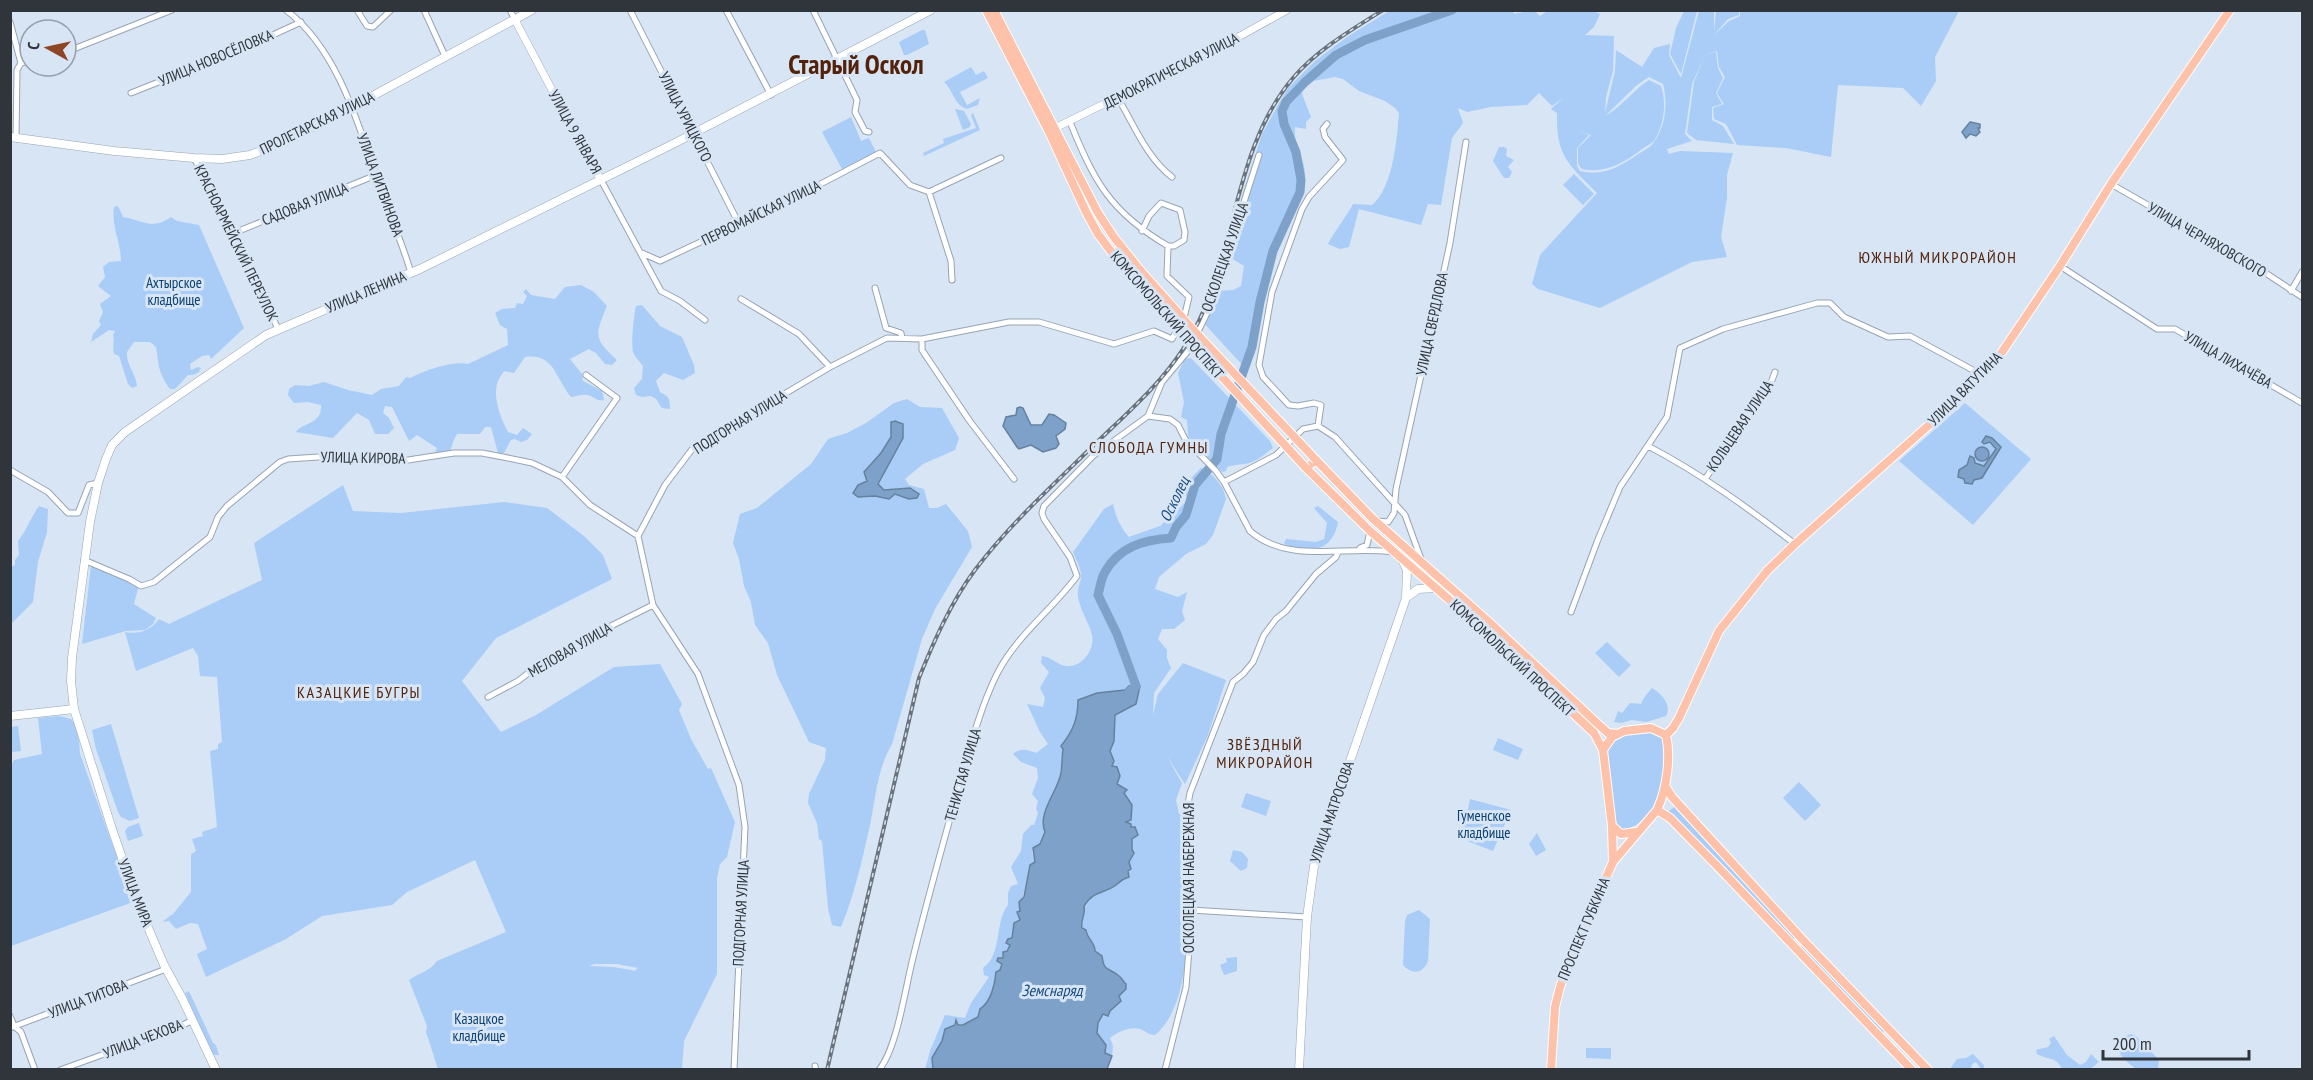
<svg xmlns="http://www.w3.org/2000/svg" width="2313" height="1080" viewBox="0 0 2313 1080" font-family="'PT Sans Narrow',sans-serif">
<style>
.green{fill:#a9cdf6;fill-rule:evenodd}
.water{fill:#7da1c8;stroke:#66819d;stroke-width:1.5}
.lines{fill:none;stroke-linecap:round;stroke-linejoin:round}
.river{stroke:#7da1c8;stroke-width:9}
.minor-casing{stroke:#98a4b3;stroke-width:7}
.tertiary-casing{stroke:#98a4b3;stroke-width:8}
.secondary-casing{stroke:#98a4b3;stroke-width:9}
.primary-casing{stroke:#fff;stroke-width:10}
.minor{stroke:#fff;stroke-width:5}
.tertiary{stroke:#fff;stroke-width:7}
.secondary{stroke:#fff;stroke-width:8}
.primary{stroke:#fdc2a9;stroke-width:8}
.rail-casing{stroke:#6a737c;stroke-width:4}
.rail{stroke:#d7e5f5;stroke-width:1.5;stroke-dasharray:4.5;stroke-linecap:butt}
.primary-bridge-casing{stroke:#fff;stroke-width:10;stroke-linecap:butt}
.primary-bridge{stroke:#fdc2a9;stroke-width:8}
.labels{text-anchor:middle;stroke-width:6;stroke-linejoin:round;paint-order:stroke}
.street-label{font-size:15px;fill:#2f353a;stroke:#d7e5f5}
.park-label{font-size:15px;fill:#0a4071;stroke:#d7e5f5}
.neighbourhood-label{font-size:16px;letter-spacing:1.5px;fill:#53220a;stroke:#d7e5f5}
.water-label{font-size:16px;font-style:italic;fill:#184b7e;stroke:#d7e5f5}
.town-label{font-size:27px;font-weight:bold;fill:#53220a;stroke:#d7e5f5}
</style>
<rect width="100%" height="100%" fill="#d7e5f5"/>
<path class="green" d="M1513 10 1514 14 1534 10 1540 16 1549 10 1593 11 1600 14 1594 27 1585 35 1614 36 1613 71 1606 97 1605 113 1615 71 1616 50 1642 67 1654 48 1670 44 1669 55 1681 78 1699 11H1714V32L1716 11H1739V15L1728 19 1714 35 1729 21 1740 16V11H1959L1935 57 1936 81 1921 106 1903 88 1838 85 1831 157 1786 148 1737 145 1726 124 1714 119 1713 108 1724 104 1717 93 1725 77 1719 67 1717 51 1705 55 1716 52 1718 68 1723 78 1716 93 1722 104 1712 107V120L1723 126 1734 144 1696 140 1687 133 1694 82 1704 57 1692 84 1685 134 1692 141 1667 149 1669 154 1680 151 1733 153 1727 175V198L1721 237 1727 257 1692 262 1600 308 1538 289 1532 284 1540 255 1597 193C1568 164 1556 156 1557 113L1551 109 1563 98 1552 106 1539 93 1527 105 1491 107 1467 112 1458 108 1463 123 1452 138 1441 205 1428 204 1421 225 1359 209 1349 247 1340 249 1328 244C1336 229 1345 219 1353 204L1372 205C1393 188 1397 139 1399 113L1395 108 1385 101 1359 91 1343 79 1335 77 1313 81 1303 87 1302 94 1311 117 1306 122V129L1295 127C1293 146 1306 160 1305 176 1305 195 1293 211 1286 227 1276 252 1267 280 1261 306 1256 329 1256 346 1245 368L1202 321 1218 291 1233 290 1241 286 1244 266 1226 255 1244 189 1262 134 1287 89 1315 61 1347 37 1389 11ZM1649 77 1663 84C1668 103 1666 125 1654 142 1651 147 1645 150 1640 153 1621 166 1604 177 1580 171L1577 166V148L1589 135 1579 131 1591 135 1578 148V164L1582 169C1605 174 1624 163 1642 149 1646 146 1651 144 1654 141 1664 125 1667 103 1661 86L1649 80C1633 90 1622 107 1605 116L1637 85Z
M1684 11H1697L1681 74 1670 54 1676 28Z
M922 30H925L929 44 907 55H904L899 42Z
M971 67 976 75 984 71 988 78 960 92 967 105 980 98 978 105 967 109C953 104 954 91 944 82Z
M955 109 964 111 971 124 970 127 963 130Z
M973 113 980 130 924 156 923 153 944 143 943 139 976 128 971 115Z
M851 117 861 141 869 138 876 152 842 169 822 132Z
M1499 147H1504L1507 149 1506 156 1514 160 1508 167 1512 172 1509 178H1504L1493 161Z
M1574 174 1594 194 1583 205 1563 185Z
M118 206 123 217C143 220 151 231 171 217L177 221 199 225 244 328 211 359 209 355 202 356 190 364 191 370 198 367 201 368C199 374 194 375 188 375L175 389H170C158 372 159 366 156 347L150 342H134L127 352C126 365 136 374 137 386L132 388 128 384 119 356 114 354C112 347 115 342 113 335L115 331 109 330 91 342 93 334 101 325 99 321 103 312 100 304 111 296 98 286 105 277 103 267 109 262 121 261C121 243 111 225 114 207Z
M581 285 594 292 607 306C595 335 593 338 617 360L612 365 605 364 596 353 589 349 570 359 582 374 583 381 602 391 604 400C597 401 597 399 591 396 584 393 577 396 571 397 556 380 555 353 525 357L514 373 504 371C502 375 498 379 497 384 493 399 501 419 508 432L517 435 523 428 532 434 527 440 521 442 515 439 511 440 504 453H498L491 427H485L480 434H457L453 442 450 452 435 453 437 448 417 435 409 441 392 407 385 406 383 413 389 418 394 428 388 434H375L369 420 357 413 333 438 296 432C303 422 322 425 321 405L308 402 294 403 288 395 289 389 295 385 309 386 324 382 348 390 372 395 381 389 399 386 406 377 410 378C423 371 454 360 468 364L508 345 507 329 500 325 495 313 502 309 515 308 517 303 523 304 527 296 523 292 526 289 531 295 555 299 565 287Z
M642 305 660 326 682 337 694 365 695 373 683 380 664 373 656 381 660 392C669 396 670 399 670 409L662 408 656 399 651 396 642 397 636 395 634 388 642 379 643 366C640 362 636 358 634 354 630 348 634 314 636 306Z
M1191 358 1270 441 1273 448C1266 453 1259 459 1252 462 1244 465 1235 464 1227 467L1226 471 1222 472 1188 436 1187 420 1181 417 1184 402 1178 373 1185 359Z
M907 399 920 407 942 408 959 438 955 450 923 464 905 479 909 485 924 489 929 508H937L946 504 968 531 972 547 935 609 922 639 892 744C878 768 876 794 871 820 863 857 855 893 841 927L832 925 828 908 822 841 819 839 817 823 808 803 809 794 825 760 826 748 809 742 777 675 768 643 755 625 751 602 744 586 739 559 733 543 740 514 757 508 811 464 828 439 847 433 866 423 894 403Z
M1965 403 2031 459 1973 525 1899 461ZM1982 447 1986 448 1989 454 1985 460 1980 461 1975 456 1976 449Z
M1201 468 1208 471 1216 479 1223 489 1226 499 1213 535 1206 544 1186 554 1159 577 1155 589 1178 597 1187 592 1182 611 1185 620 1174 629H1162L1158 639 1167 650V658L1171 668 1154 693 1153 715 1158 694 1183 663 1226 680 1208 735 1185 784 1166 755 1182 783 1176 800 1179 814 1184 816C1186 871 1201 998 1155 1035 1148 1035 1146 1031 1140 1029 1131 1026 1117 1032 1110 1038L1113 1046 1112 1056 1105 1053 1102 1038 1097 1033 1098 1023 1103 1014 1110 1011 1121 1001 1119 996 1121 992 1103 965 1102 956C1093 952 1096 948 1091 940 1087 934 1083 930 1081 922 1085 916 1083 909 1086 903 1093 891 1106 892 1116 885 1121 881 1122 879 1129 877V862L1134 853 1132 849V839L1137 835 1126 823 1131 820 1132 805 1124 793 1127 791 1117 784V767L1112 766 1114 761 1110 751 1114 741 1115 715 1136 704 1140 686H1129L1125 690 1097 693 1078 700C1078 719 1073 731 1061 746L1063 749 1060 775 1043 816 1045 832 1040 844 1032 851 1035 862 1030 865 1020 909V920L1018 922 1012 938 1007 943 1010 945 1002 955 1004 957 999 958 1002 964 1000 970 996 972C994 985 991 1002 980 1009L979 1017C968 1025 957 1024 945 1029L942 1041 932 1058 933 1069 925 1070 930 1051 945 1015 965 1018 971 1003 989 977 984 975 983 968C1003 954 994 922 1008 905V893L1011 886 1018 884 1011 867 1021 851 1023 834 1031 825H1034L1038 813 1036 809 1038 801 1032 794 1038 778 1037 768 1021 762 1013 754C1021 747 1028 750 1036 753L1048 744 1040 732 1027 704 1043 707 1045 698 1040 688 1049 672 1041 663 1042 656C1053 657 1059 668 1071 666 1085 664 1095 647 1092 635 1089 622 1080 611 1078 596 1077 589 1080 584 1081 578 1082 569 1076 560 1073 552L1104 509 1113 504C1116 517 1120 527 1129 537L1160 526 1187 501 1184 485Z
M343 485 353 511 401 513 504 502 547 508 584 536 603 555 612 579 496 638 462 681 501 732 536 715 614 667 660 664 682 704 679 710 691 739 708 769 711 768 735 822 727 857 720 864 717 878V974L684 1041 682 1069H438L426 1032 427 1026 409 980C419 973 430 971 437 961L506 932 475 860 407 892 392 905 322 916 286 939 206 977 197 954 207 949 198 924 190 923 176 929 169 921 162 922 173 914 191 892V854L196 851 192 839 203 836 202 832 217 827 210 751 218 749V744L222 742 217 677 200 676 198 656 193 648 136 671 125 632C139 635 151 630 159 619L169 624 262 580 254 543ZM594 964H617L638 968 635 970 637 971 613 967 589 966Z
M39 506 48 509 47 532 38 562 33 602 11 624V567L15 565V560L19 555 18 541C27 530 31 517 39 506Z
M1318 506 1338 522C1332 553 1310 553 1284 544L1286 539 1316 542 1324 539 1327 523 1314 508Z
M91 565 139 585 134 604 156 618 153 624 145 630 126 631 82 644Z
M1607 642 1631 665 1619 677 1595 653Z
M1652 688C1662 694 1672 705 1666 716L1646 722 1632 720 1621 723 1614 722 1618 711 1622 713 1630 703 1641 704C1641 701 1650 690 1652 688Z
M59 716 71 719 78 727 80 754 133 902 11 946 10 767 14 760 42 754 38 718Z
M111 724 139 818 130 821 121 817 118 812 96 749 92 730Z
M18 726 21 751 11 752V727Z
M1651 732 1661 736 1665 743C1663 778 1664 818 1624 830L1618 827 1616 822 1607 754 1608 748 1613 742 1624 735Z
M1498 738 1523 749 1518 760 1493 750Z
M1799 782 1821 805 1805 821 1783 798Z
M1246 793 1271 801 1266 816 1241 807Z
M1470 799 1511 810 1493 851 1462 839Z
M1674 807 1794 936V941L1668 812Z
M139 823 143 836 128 841 125 831 128 827Z
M1537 833 1546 850 1536 856 1529 844Z
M1233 850 1242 852 1248 859 1247 868 1241 871 1230 861Z
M1419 910 1430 919 1428 961C1423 974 1412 975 1403 965L1405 921 1407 915Z
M1802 946 1884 1030 1883 1034 1800 948Z
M1237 957V971L1224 975 1220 965 1227 962 1226 958Z
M189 991 213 1043 216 1045 219 1055H214L212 1053 185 993Z
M2131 1034 2137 1037 2159 1060 2158 1069H2136C2126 1061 2114 1053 2119 1039Z
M2054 1036 2067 1055 2080 1065 2086 1062 2091 1054 2099 1062 2090 1069H2062C2056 1056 2047 1060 2037 1054L2036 1050 2048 1047 2051 1043 2049 1039Z
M1586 1048H1611V1059L1586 1058Z
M1973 1054 1984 1065V1069H1981L1976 1062 1972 1064 1971 1069H1950L1957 1059 1966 1058Z"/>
<path class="water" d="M1970 122 1980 124V128H1978L1980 132 1976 136 1970 134 1966 138 1962 132Z
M1020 407 1023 408 1031 425H1042L1049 414 1054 415 1066 423 1065 429 1056 436 1059 444 1056 448 1043 452 1031 445 1019 449 1017 447 1003 426 1006 417 1016 415 1017 408Z
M895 421 903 424V438L878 484 884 490 910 488 919 494 917 498 909 499 895 494 889 499 875 496 858 497 853 493 858 485 867 481 864 472 881 453 891 437V422Z
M1986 436 1992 438 2001 447 1982 478 1974 480 1972 484 1965 483 1964 479 1958 477 1959 470 1967 465 1970 456 1974 458 1975 463 1984 466 1996 449 1990 442 1984 444 1982 442Z
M1975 454a7 7 0 1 1 14 0a7 7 0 1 1-14 0Z
M1136 684 1140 686 1136 704 1115 715 1114 741 1110 751 1114 761 1112 766 1117 767 1120 776 1117 784 1127 790 1124 793 1132 805 1131 820 1126 822 1131 824V827H1135L1138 835 1132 839V849L1134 853 1129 862 1131 869 1128 871 1129 877C1122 879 1121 881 1116 885 1104 894 1094 890 1084 906 1086 915 1080 920 1082 928L1086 930C1087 939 1095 942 1095 951L1102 956C1104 973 1109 967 1119 976 1122 978 1123 982 1126 984V989L1119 996 1121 1001 1110 1011 1108 1016 1103 1014 1098 1023 1097 1033 1106 1045 1105 1053 1112 1056 1107 1069H933L932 1058 942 1041 945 1029 955 1025 956 1020 958 1025H963L978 1017 980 1009C991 1002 995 984 996 972L1000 970 1002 964 997 961 998 958H1003V952L1007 951 1010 945 1006 943 1008 939 1012 938 1014 923 1020 920 1017 912 1020 911 1019 902 1024 897 1030 865 1035 862 1033 848 1040 844 1045 832C1037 813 1057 793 1061 773 1062 766 1062 757 1063 749L1061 746C1073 731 1078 719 1078 700L1097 693 1125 690 1129 686Z"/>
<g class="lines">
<path class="river" d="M1129 692 1136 686 1117 634 1098 595C1100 588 1101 578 1105 572 1119 547 1143 540 1171 538L1176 527 1186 515 1195 485 1217 459 1221 434 1252 347 1260 302 1273 251 1300 192 1301 180 1296 152 1284 124 1282 111 1286 102 1305 82 1336 55 1365 40 1452 10"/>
<defs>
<path id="minor" d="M286 10C340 51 360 130 381 191 391 218 403 245 411 273
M357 10 367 26 373 27 391 10
M424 10 445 56
M510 10 515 20
M630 10 739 224
M726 10 771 95
M813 10 857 100 855 112 865 131 869 132
M10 22 21 63 17 70 16 138
M66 52 172 10
M21 63 30 61
M131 93 249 46 301 22
M1118 98C1134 125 1147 158 1172 177
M194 158 234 233 278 329
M601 180 661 291 680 301 705 320
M2111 184 2258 268 2302 297
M929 192 1001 158
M1142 231 1149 216 1161 203 1180 210 1185 232 1184 240 1174 246H1168
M234 233 376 175
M642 253 660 261 788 201 880 153 910 185 929 192 951 261 952 280
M2060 266 2157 329H2175L2302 403
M875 288 886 328 901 333 902 338
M2291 291 2302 272
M741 299 799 334 830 367
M922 339V350L969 420 1014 479
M1148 416 1162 382 1189 350 1211 305 1259 155
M1318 426 1321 405 1314 403 1298 406 1289 405 1263 377 1259 365 1272 292 1302 209 1309 197 1343 160 1325 137 1323 129 1327 124
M1648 446C1700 473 1748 508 1795 544
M10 470 48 492 68 513H78L89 485 98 483
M562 477 617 398 586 375
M1705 479 1769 388 1775 372
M1224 482 1276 455 1303 429 1318 426 1335 437 1405 515 1421 559
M1377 521 1388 522 1394 513 1396 489 1450 243 1466 142
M1360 548 1367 545 1370 531
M84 560 129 579 141 586 154 582 210 537 218 517 227 506 280 462 288 459 334 456 395 462 454 453H482L503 457 532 463 562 477 590 505 638 536
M1571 612 1597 542 1620 487 1667 417 1680 348 1723 329 1817 303H1830L1844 317 1888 337 1910 336 1982 375
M488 697 518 681 540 664 568 653 603 630 653 605
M1191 910 1307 917
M10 1016 14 1026 21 1032 35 1070
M10 1028 166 969
M815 1066 816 1070
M60 1070 179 1027 193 1020
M734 1070 745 827 739 785 698 674 653 605 638 536 665 485 693 448 830 367 887 338 922 339 1009 322H1039L1114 344 1154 331 1172 339 1184 318 1189 297 1167 276 1168 246C1110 212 1094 181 1070 122
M879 1070C897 1048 905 990 912 962 926 904 942 847 958 790 969 752 979 710 997 674 1016 636 1052 610 1077 576L1070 557 1044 519 1042 513 1044 506 1093 456 1148 416 1170 419 1178 425 1185 439 1216 471 1224 482 1250 531C1289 565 1346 545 1392 552
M1165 1070 1186 987 1191 923 1187 810 1190 793 1233 682 1243 674 1253 662 1264 635 1276 619 1286 611 1316 574 1336 557 1338 552"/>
<path id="tertiary" d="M515 20 590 162 601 180
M1055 128 1224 45 1287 10"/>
<path id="secondary" d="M10 137 114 151 194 158 222 159 250 155 274 146 352 107 532 10
M1402 559 1407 570 1406 598
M10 716 74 709
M216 1070 182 998 164 965 138 904 112 829 74 709 71 681 72 658 90 522 98 483 106 459 112 445 125 432 266 335 420 269 673 144 931 10
M1299 1070 1307 917 1314 866 1406 598 1418 589 1436 588"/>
<path id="primary" d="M986 10 1049 132 1086 212 1098 234 1131 278
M994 10 1098 213 1113 236 1140 270
M1666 735 1673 728 1679 718 1719 631 1767 571 1795 544 1929 425 1996 361 2060 266 2111 184 2230 10
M1603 750 1594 733 1483 629 1370 531 1306 468 1316 460 1372 518 1489 622 1599 725 1608 733 1617 734
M1665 786 1672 797 1802 939 1928 1070
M1657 810 1670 818 1722 871 1912 1070
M1612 826 1621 834 1636 832
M1551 1070 1555 1007 1560 987 1571 955 1613 862 1657 810C1667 789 1671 757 1666 735L1651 728 1624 731 1612 737 1603 750 1612 826 1613 862"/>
</defs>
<use href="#minor" class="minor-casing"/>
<use href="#tertiary" class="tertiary-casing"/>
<use href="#secondary" class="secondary-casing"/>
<use href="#primary" class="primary-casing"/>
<use href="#minor" class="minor"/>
<use href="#tertiary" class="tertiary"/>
<use href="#secondary" class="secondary"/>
<use href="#primary" class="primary"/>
<defs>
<path id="rail" d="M827 1070 919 678C934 641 951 602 975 570 1010 524 1053 485 1094 445 1125 415 1159 386 1183 349 1238 267 1228 155 1293 78 1317 50 1351 30 1383 10"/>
</defs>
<use href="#rail" class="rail-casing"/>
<use href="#rail" class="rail"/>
<defs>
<path id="primary-bridge" d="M1140 270 1196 333 1316 460
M1131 278 1306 468"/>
</defs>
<use href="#primary-bridge" class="primary-bridge-casing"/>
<use href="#primary-bridge" class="primary-bridge"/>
</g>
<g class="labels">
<g class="street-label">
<text transform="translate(216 58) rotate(-23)" y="5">УЛИЦА НОВОСЁЛОВКА</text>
<text transform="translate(1171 71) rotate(-27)" y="5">ДЕМОКРАТИЧЕСКАЯ УЛИЦА</text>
<text transform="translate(685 117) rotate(63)" y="5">УЛИЦА УРИЦКОГО</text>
<text transform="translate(317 123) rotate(-26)" y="5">ПРОЛЕТАРСКАЯ УЛИЦА</text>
<text transform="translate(575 132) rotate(61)" y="5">УЛИЦА 9 ЯНВАРЯ</text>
<text transform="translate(380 185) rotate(70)" y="5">УЛИЦА ЛИТВИНОВА</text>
<text transform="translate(305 204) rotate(-22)" y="5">САДОВАЯ УЛИЦА</text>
<text transform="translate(761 213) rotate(-26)" y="5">ПЕРВОМАЙСКАЯ УЛИЦА</text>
<text transform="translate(2207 240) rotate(30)" y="5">УЛИЦА ЧЕРНЯХОВСКОГО</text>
<text transform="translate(236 243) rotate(64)" y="5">КРАСНОАРМЕЙСКИЙ ПЕРЕУЛОК</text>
<text transform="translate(1225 257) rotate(-71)" y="5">ОСКОЛЕЦКАЯ УЛИЦА</text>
<text transform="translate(366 292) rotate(-23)" y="5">УЛИЦА ЛЕНИНА</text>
<text transform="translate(1167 315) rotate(49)" y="5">КОМСОМОЛЬСКИЙ ПРОСПЕКТ</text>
<text transform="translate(1432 324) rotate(-78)" y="5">УЛИЦА СВЕРДЛОВА</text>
<text transform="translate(2228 360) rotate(30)" y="5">УЛИЦА ЛИХАЧЁВА</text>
<text transform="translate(1965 389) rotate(-45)" y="5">УЛИЦА ВАТУТИНА</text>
<text transform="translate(740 422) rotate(-32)" y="5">ПОДГОРНАЯ УЛИЦА</text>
<text transform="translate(1740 426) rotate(-56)" y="5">КОЛЬЦЕВАЯ УЛИЦА</text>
<text transform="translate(363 458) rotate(1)" y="5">УЛИЦА КИРОВА</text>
<text transform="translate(570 650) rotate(-30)" y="5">МЕЛОВАЯ УЛИЦА</text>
<text transform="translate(1512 658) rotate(43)" y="5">КОМСОМОЛЬСКИЙ ПРОСПЕКТ</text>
<text transform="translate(963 775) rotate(-74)" y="5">ТЕНИСТАЯ УЛИЦА</text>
<text transform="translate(1332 812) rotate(-71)" y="5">УЛИЦА МАТРОСОВА</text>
<text transform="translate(1189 878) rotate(-90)" y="5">ОСКОЛЕЦКАЯ НАБЕРЕЖНАЯ</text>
<text transform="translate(135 893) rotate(69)" y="5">УЛИЦА МИРА</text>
<text transform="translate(741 913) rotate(-87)" y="5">ПОДГОРНАЯ УЛИЦА</text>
<text transform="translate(1584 929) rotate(-67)" y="5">ПРОСПЕКТ ГУБКИНА</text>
<text transform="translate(88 999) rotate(-21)" y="5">УЛИЦА ТИТОВА</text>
<text transform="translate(143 1039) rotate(-21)" y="5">УЛИЦА ЧЕХОВА</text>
</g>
<g class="park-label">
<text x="174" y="288">Ахтырское<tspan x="174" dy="17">кладбище</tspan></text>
<text x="1484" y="821">Гуменское<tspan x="1484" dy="17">кладбище</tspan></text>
<text x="479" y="1024">Казацкое<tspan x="479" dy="17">кладбище</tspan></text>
</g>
<g class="neighbourhood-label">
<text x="1938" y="263">ЮЖНЫЙ МИКРОРАЙОН</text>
<text x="1149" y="453">СЛОБОДА ГУМНЫ</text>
<text x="359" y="698">КАЗАЦКИЕ БУГРЫ</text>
<text x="1265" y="750">ЗВЁЗДНЫЙ<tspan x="1265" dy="18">МИКРОРАЙОН</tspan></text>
</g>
<g class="water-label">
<text transform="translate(1174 499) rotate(-64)" y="6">Осколец</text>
<text x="1052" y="996">Земснаряд</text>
</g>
<g class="town-label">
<text x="856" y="74">Старый Оскол</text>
</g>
</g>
<rect width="2313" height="1080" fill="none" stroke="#2f353a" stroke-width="24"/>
<g transform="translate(48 48) rotate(278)"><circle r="28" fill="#d7e5f5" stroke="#949faa" stroke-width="1.5"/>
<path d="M0-4.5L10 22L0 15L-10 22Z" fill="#8e4624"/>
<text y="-9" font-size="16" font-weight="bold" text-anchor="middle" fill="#2f353a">С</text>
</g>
<path d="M2103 1050v9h146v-9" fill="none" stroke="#2f353a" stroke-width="3"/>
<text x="2112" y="1050" font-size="18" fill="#2f353a" stroke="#d7e5f5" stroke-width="4.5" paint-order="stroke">200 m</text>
</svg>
